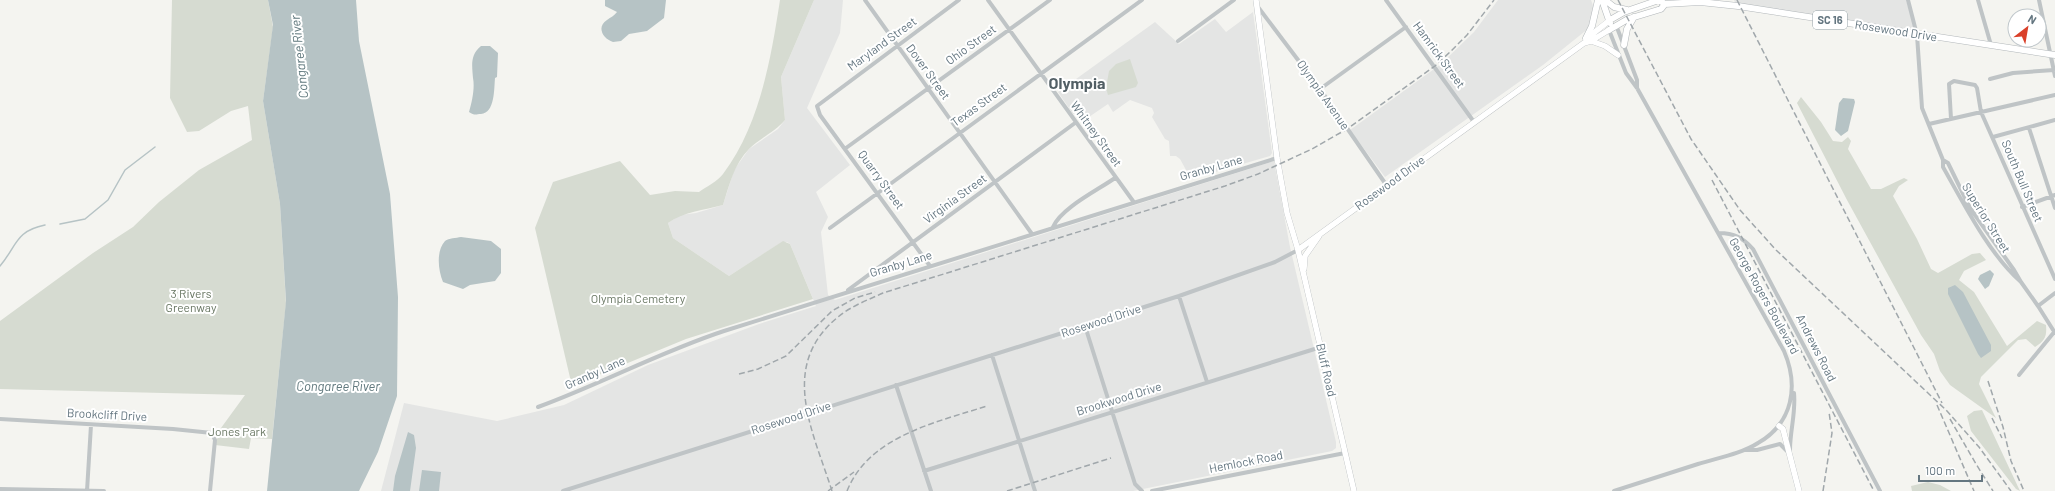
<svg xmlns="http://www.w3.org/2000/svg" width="2055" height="491" viewBox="0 0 2055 491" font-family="Barlow,sans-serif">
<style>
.built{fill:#e4e5e4}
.green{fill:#d6dbd1}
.water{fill:#b6c3c5}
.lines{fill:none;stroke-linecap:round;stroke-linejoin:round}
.stream{stroke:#b6c3c5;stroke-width:1.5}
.secondary-casing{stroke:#b2b7ba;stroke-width:6}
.primary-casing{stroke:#b2b7ba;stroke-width:7}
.street{stroke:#bfc4c6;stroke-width:4}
.secondary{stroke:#fff;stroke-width:5.5}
.primary{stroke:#fff;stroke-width:6}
.rail{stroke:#a0a7ab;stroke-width:1.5;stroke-dasharray:6 3;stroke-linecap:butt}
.labels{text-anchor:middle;stroke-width:4;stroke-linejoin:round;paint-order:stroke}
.shield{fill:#fff;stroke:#929fa6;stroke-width:1}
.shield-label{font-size:11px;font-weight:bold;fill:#647680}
.street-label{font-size:12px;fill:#647680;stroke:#fff}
.park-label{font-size:12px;fill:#697763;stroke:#fff}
.water-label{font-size:13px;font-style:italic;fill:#60787d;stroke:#fff}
.district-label{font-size:16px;font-weight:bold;fill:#525f65;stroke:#fff}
</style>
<rect width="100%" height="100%" fill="#f4f4f0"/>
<path class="built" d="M814 0H843L840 33 807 108 850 165 816 192 828 217 821 232 828 295 835 300 1274 161 1290 247 1336 442V448L1332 451 1133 491H381L404 403 497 421 564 405 648 365 759 324 816 306 790 244 787 242H782L729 276 673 238 668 223 680 215 696 213 723 205 734 170 749 149 778 129 785 120 781 77Z
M1498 0H1591L1593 6V17L1589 28 1543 65 1385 177 1350 130 1441 64 1474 32Z
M1734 0H1906L1917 36 1737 7Z
M1253 12 1272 153 1270 156 1191 179 1180 159 1176 156H1170L1169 141 1165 139 1152 117 1154 113 1152 108 1130 100 1113 112 1108 104 1086 119 1082 113 1073 114 1058 92 1155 22 1179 44 1215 19 1226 32Z"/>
<path class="green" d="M172 0H268L273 27 263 101 280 204 286 303 272 439 251 438 249 449 215 445 221 428 245 395 0 389V321L93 253 133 227 159 202 199 170 252 140 248 106 231 111 199 131 187 132 170 98Z
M780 0H814L781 77 785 120C775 132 760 138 749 149 734 164 729 186 723 205 704 210 683 212 668 223L673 238 729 276 783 241 790 244 813 299 686 339 572 386 535 228 553 182 620 161 650 195 675 191 699 192C706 187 718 181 723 174 760 125 771 58 780 0Z
M1130 59 1138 83 1136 87 1108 95 1106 88 1109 71 1116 64Z
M1801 97 1821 122 1833 141 1842 142 1848 137 1851 141 1848 149 1871 189H1881L1904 178 1908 180 1899 186 1893 196 1917 239 1931 269 1938 273 1972 254 1980 253 1986 260 1964 271 1959 280 1974 292 2007 346 2037 321 2046 325C2047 336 2045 341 2035 347L2026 339 2018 340 1981 377 1979 384 1996 418 1950 385 1940 371 1934 354 1921 335 1847 200 1797 103Z
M1982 410 2020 491 2016 489 1971 431 1967 416 1974 411Z
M1928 482 1940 485 1951 491H1912L1911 486Z"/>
<path class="water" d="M268 0H356L359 41 390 194 398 297 397 396 378 452 359 491H267L286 301 280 204 263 101 273 25Z
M605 0H666L664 18 647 31 629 34 621 41 613 42C603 39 596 27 607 20 611 17 614 16 617 12L605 6Z
M481 46H490L498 53 497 77 495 78C494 89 495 113 481 114 476 114 475 116 469 112 472 102 475 88 473 78 472 65 470 55 481 46Z
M1843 98 1854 99 1855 102 1848 131 1841 136 1835 130 1839 103Z
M461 237 491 241 501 249V273L495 281 470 285 463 289 443 282C438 270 436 251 445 241 449 238 456 238 461 237Z
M1990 270 1994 274 1989 286 1985 289 1978 279 1980 275Z
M1955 285 1963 292 1991 345V351L1981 358 1978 354 1948 294V288Z
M408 432 414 435 416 448 410 491H393L395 476Z
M422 470 441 472 439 491H419Z"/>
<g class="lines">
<path class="stream" d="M60 224 85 219 108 200 125 170 155 147
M0 266C17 246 15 231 45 225"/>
<defs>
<path id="secondary" d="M1256 0 1277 158 1287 213 1298 250 1354 491
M1586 39 1610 20
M1591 41 1605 46 1618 55
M1298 250 1584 43 1591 41 1609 30
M1304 269 1305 256 1319 236
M1779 426 1783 429 1785 437 1799 491"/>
<path id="primary" d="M1602 0 1610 23
M1605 0 1614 7 1627 10
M1610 20 1624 12 1659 0 1665 4 1700 2 1738 6 2055 55
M1609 30 1628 19 1661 9 1665 4
M1586 38 1592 26 1598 0
M1624 45 1627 29 1634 17"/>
</defs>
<use href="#secondary" class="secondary-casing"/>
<use href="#primary" class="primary-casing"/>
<path class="street" d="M865 0 1032 234
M988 0 1133 201
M1386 0 1474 122
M1908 0 1917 35 1922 108 1943 160V167C1964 204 1989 254 2021 282L2014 270 1970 208 1948 163 1943 160
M1978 0 1991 45
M2039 0 2055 76
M1258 7 1320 89 1387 186
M1616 25 1637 80V88
M1609 30 1626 73 1637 88 1784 351C1799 386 1793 423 1758 443 1741 454 1717 458 1698 464 1670 473 1642 482 1614 491
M1178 41 1234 0
M1990 79 2013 73 2054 70
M1320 89 1406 27
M1951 119 1949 84 1954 81 1975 85 1977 88 1981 112 2055 279
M1929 124 2055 95
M2029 128 2055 208
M1993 137 2055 120
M846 148 1050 0
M2022 207 2055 195
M1053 227C1061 208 1098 190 1115 178
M830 228 1142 0
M1719 233C1734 233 1743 238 1753 249L1880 491
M930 266 820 115 817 106 959 0
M2021 282 2038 306 2055 293
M848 290 1075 123
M1179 296 1207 382
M2038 306 2055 333
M1085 326 1135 484 1142 491
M992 355 1035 491
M2019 375 2055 331
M896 385 931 491
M538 407C601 384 660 352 724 331L1277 158
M0 419 173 429 212 433
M1747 450H1757L1780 444 1788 452
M1790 450C1790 431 1796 412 1794 393
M924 471 1321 347
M0 489 104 491
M87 491 91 425
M210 491 215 440 212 433
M563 491 1179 296 1275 262 1298 250
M1152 491 1345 453"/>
<use href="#secondary" class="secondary"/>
<use href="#primary" class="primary"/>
<path class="rail" d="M1618 0 1691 139 1740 210 1776 250 1946 410 1979 447 2011 491
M1737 0 1942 403
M1712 180 1874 491
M739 374 758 369 786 356 832 311 855 298 875 292
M1988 381 2003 427 2011 461 2024 491
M1937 405 1974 491
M1992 418 2002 438
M1950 419 1976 464 1993 491
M828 491 854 472
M832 491C813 431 778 366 838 317 851 306 868 300 883 293L1225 186 1258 174 1312 149 1347 129 1435 66 1450 52 1467 35 1494 0
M847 491C869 436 937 422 987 406
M1007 491 1111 458
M1823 491 1832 433 1829 412"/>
</g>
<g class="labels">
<rect class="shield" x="1813" y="11" width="34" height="18" rx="3"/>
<g class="shield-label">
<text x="1830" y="24">SC 16</text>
</g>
<g class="street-label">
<text transform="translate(1896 31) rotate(9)" y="4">Rosewood Drive</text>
<text transform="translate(882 44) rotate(-36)" y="4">Maryland Street</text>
<text transform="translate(971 45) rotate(-36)" y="4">Ohio Street</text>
<text transform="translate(1439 55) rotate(54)" y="4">Hamrick Street</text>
<text transform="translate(928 72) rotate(54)" y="4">Dover Street</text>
<text transform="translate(1323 95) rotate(55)" y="4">Olympia Avenue</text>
<text transform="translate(979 105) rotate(-36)" y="4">Texas Street</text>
<text transform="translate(1096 134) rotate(54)" y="4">Whitney Street</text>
<text transform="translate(1211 168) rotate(-16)" y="4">Granby Lane</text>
<text transform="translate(881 180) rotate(54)" y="4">Quarry Street</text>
<text transform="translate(2022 181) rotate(67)" y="4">South Bull Street</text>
<text transform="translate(1390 183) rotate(-36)" y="4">Rosewood Drive</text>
<text transform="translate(955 199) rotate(-36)" y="4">Virginia Street</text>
<text transform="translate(1986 218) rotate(58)" y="4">Superior Street</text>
<text transform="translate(901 264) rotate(-17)" y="4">Granby Lane</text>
<text transform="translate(1764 296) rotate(61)" y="4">George Rogers Boulevard</text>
<text transform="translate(1101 321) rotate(-18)" y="4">Rosewood Drive</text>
<text transform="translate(1816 348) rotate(63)" y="4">Andrews Road</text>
<text transform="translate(1326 370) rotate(77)" y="4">Bluff Road</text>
<text transform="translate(595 373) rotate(-24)" y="4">Granby Lane</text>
<text transform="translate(1119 399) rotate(-17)" y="4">Brookwood Drive</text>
<text transform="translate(107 415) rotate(3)" y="4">Brookcliff Drive</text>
<text transform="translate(791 418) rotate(-18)" y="4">Rosewood Drive</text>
<text transform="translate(1246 462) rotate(-11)" y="4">Hemlock Road</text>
</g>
<g class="park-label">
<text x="191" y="298">3 Rivers<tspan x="191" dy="14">Greenway</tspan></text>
<text x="638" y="303">Olympia Cemetery</text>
<text x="237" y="436">Jones Park</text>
</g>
<g class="water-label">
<text transform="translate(299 57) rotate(-96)" y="5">Congaree River</text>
<text x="338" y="391">Congaree River</text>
</g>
<g class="district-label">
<text x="1077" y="89">Olympia</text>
</g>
</g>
<g transform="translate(2027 28) rotate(31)"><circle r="19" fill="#ffffff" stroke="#c1c8cc"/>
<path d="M0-3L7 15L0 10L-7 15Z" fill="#da402a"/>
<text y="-6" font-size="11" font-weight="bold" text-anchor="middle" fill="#647680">N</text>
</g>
<path d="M1919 475v6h63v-6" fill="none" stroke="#647680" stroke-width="2"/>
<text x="1925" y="475" font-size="12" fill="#647680" stroke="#ffffff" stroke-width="3" paint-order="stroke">100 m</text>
</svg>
